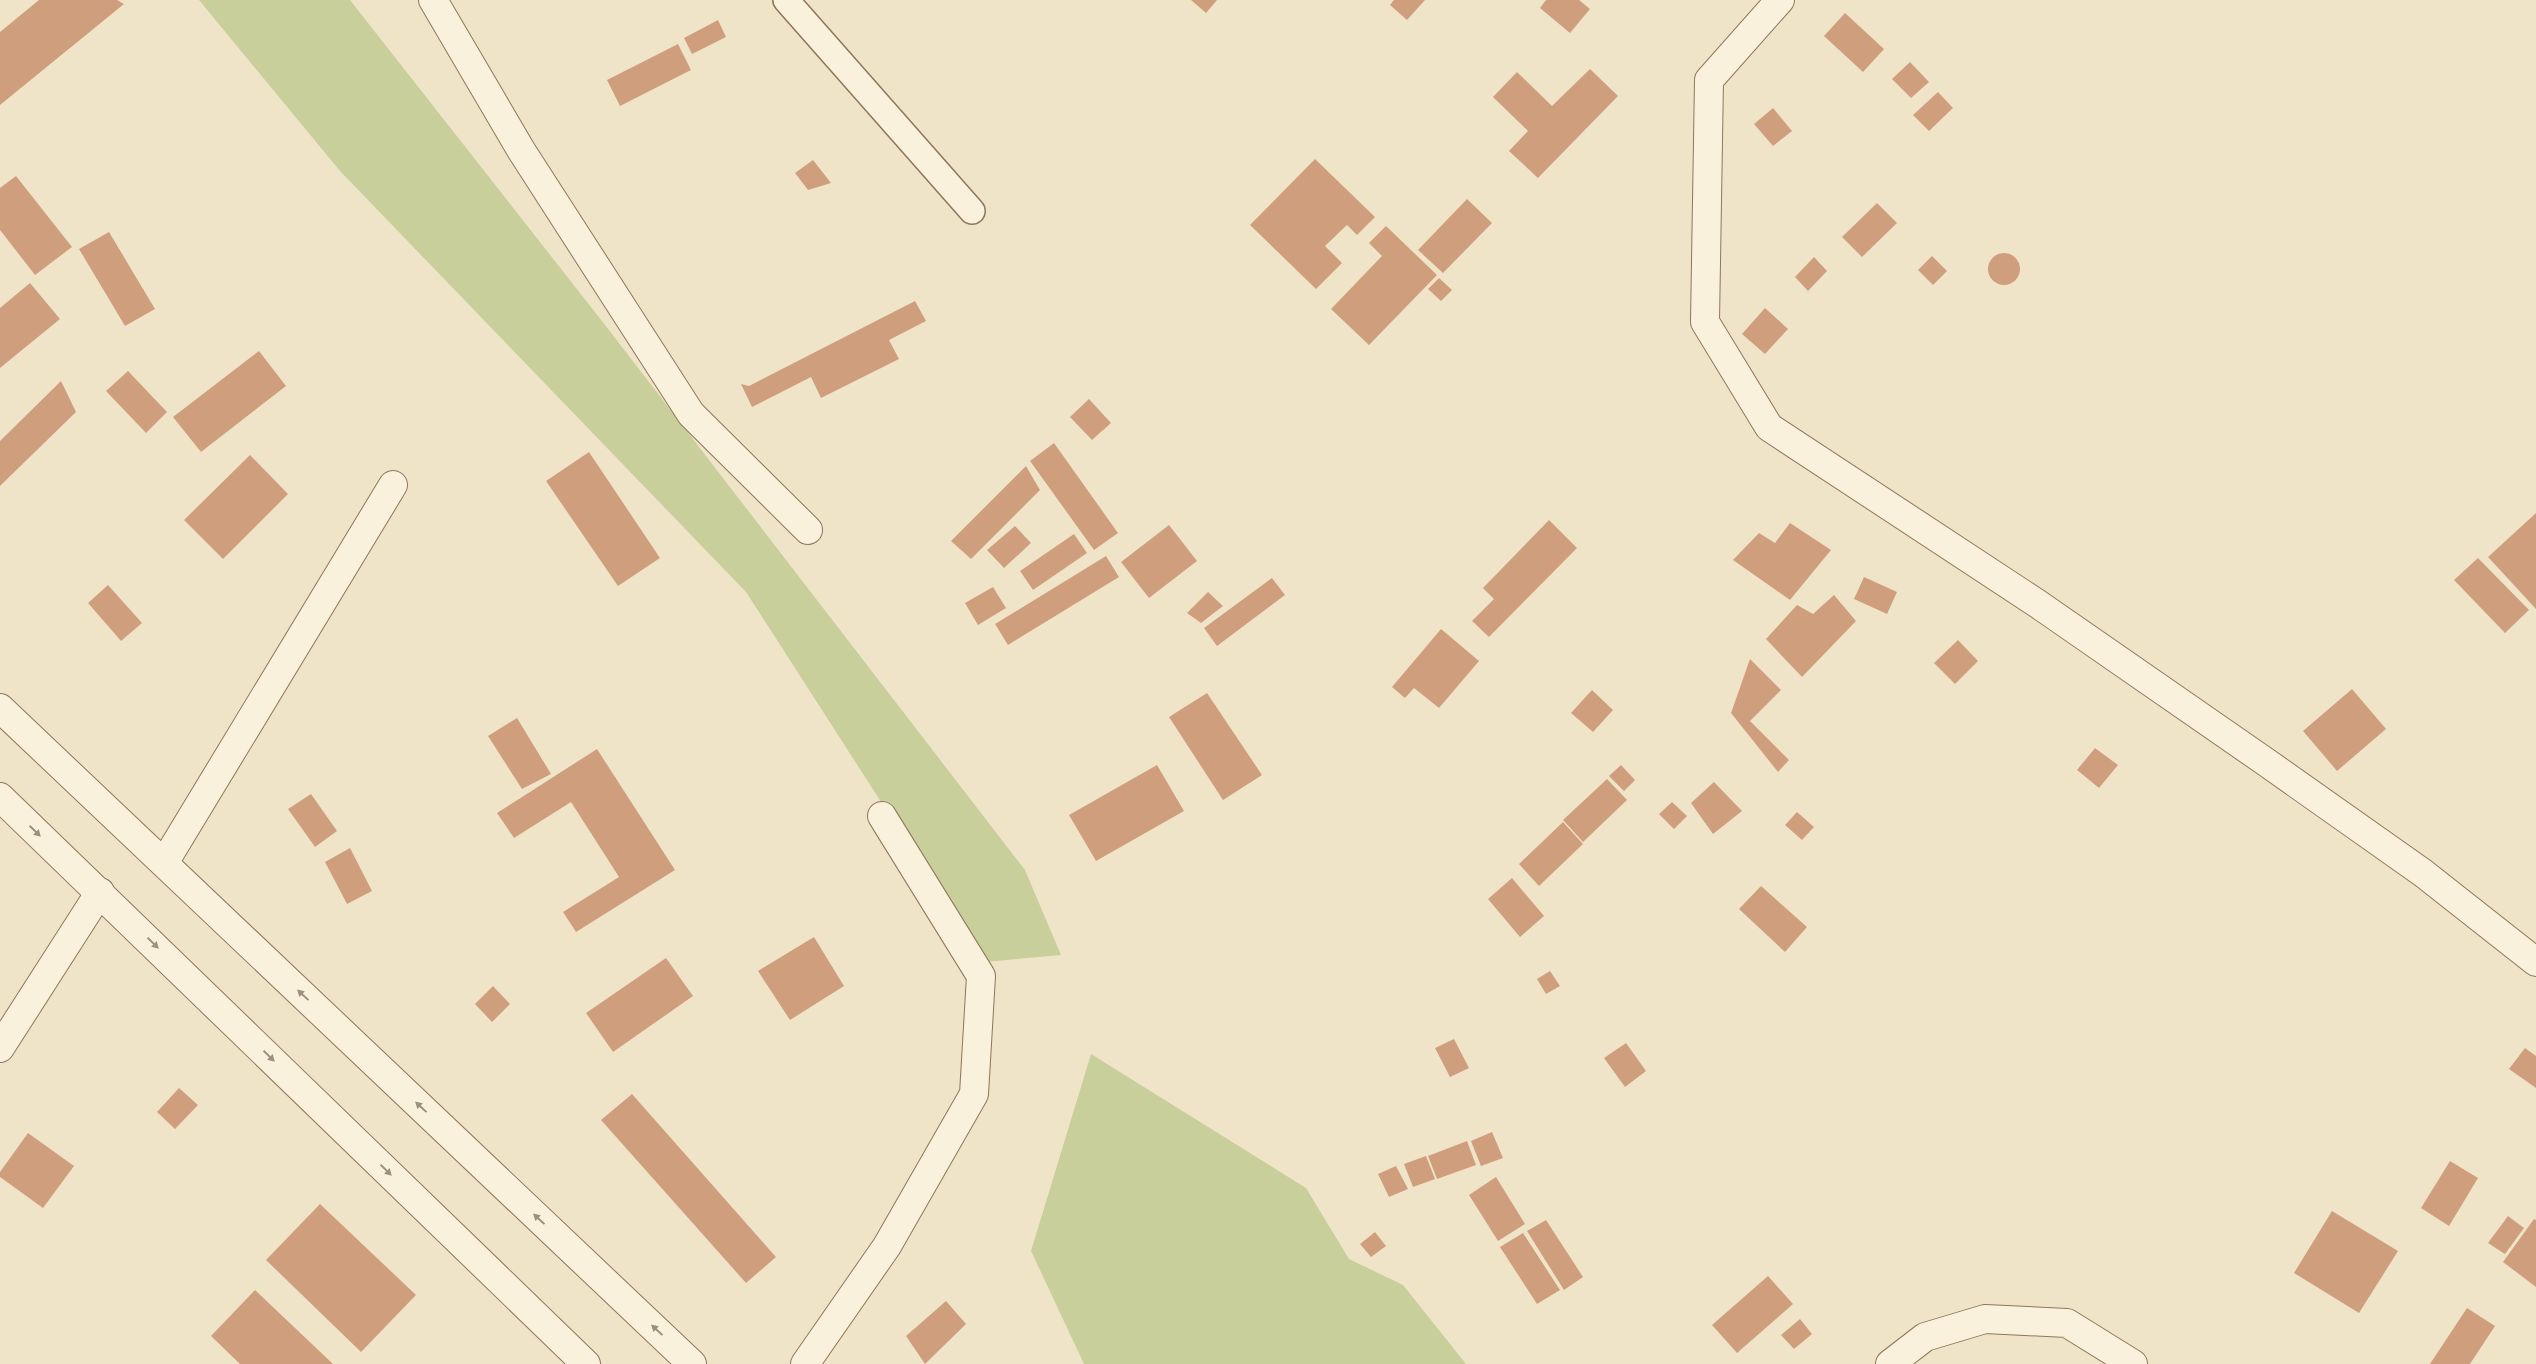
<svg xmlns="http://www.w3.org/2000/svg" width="2536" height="1364" viewBox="0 0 2536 1364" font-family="'Crimson Pro',serif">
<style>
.green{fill:#c9cf9b}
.building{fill:#cf9f7d}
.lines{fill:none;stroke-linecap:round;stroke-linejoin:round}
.service-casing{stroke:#8d765c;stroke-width:28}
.minor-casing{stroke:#8d765c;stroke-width:30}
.tertiary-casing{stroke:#8d765c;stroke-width:30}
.service{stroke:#faf1dc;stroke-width:25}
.minor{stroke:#faf1dc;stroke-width:28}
.tertiary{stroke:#faf1dc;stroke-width:28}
.oneway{fill:#9c907e}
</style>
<rect width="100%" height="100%" fill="#f0e4c8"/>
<path class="green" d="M199 0H350L602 321 1025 870 1061 955 984 962 746 592 340 171Z
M1091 1054 1306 1188 1349 1259 1403 1285 1466 1364H1084L1031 1251Z"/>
<path class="building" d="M39 0H117L124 4 0 105V32Z
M1191 0H1217L1206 13Z
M1394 0H1425L1407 20 1390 5Z
M1546 0H1579L1590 9 1570 33 1540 8Z
M1845 13 1884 49 1863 72 1824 36Z
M718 20 726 37 692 54 684 38Z
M678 44 691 70 620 106 607 80Z
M1910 62 1929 82 1911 98 1892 79Z
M1590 69 1618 96 1538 178 1509 151 1528 131 1493 97 1517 72 1552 106Z
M1938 92 1953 108 1929 131 1913 115Z
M1773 108 1792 131 1773 146 1754 124Z
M1315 159 1375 217 1357 235 1347 225 1325 246 1342 263 1316 289 1250 225Z
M813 160 831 183 808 190 795 173Z
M16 176 72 247 35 275 0 230V188Z
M1467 199 1492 223 1443 273 1418 250Z
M1877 203 1897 223 1862 257 1842 237Z
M1386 226 1437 275 1369 345 1331 309 1382 256 1369 243Z
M109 232 155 309 125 326 79 249Z
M1988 269a16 16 0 1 1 32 0a16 16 0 1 1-32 0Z
M1932 256 1947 271 1933 285 1918 270Z
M1814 257 1827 271 1808 291 1795 277Z
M1439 278 1452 290 1441 301 1428 289Z
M30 283 60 319 0 368V308Z
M915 301 926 321 889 340 899 359 821 398 811 377 752 407 741 384 749 386Z
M1765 308 1788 329 1765 354 1742 334Z
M259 351 286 386 201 452 173 417Z
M128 371 167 412 146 433 106 391Z
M61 381 76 412 0 486V441Z
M1089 399 1111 423 1092 440 1070 417Z
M1054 443 1118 533 1094 550 1030 461Z
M589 452 660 558 618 586 546 481Z
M250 455 288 494 223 559 184 520Z
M1026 466 1040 490 971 559 951 541Z
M2536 513V609L2488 557Z
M1549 520 1577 548 1489 637 1472 621 1494 599 1483 588Z
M1790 523 1831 550 1790 600 1733 560 1759 533 1775 543Z
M1169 525 1197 561 1149 598 1121 562Z
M1015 526 1031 543 1004 568 987 550Z
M1074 534 1087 553 1033 590 1020 571Z
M1106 556 1119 577 1008 645 995 624Z
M2478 558 2529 610 2505 633 2454 580Z
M1864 577 1897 592 1887 614 1854 599Z
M1272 578 1285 595 1217 646 1204 628Z
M108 585 142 623 121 641 88 603Z
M993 587 1006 608 978 625 965 603Z
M1208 592 1223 606 1201 623 1187 613Z
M1834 595 1856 621 1802 677 1766 639 1797 605 1813 614Z
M1441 629 1479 661 1439 708 1414 688 1405 698 1392 687Z
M1958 640 1978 661 1955 684 1934 663Z
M1750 659 1781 690 1750 721 1789 760 1778 772 1731 713Z
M2352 689 2386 729 2337 771 2303 731Z
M1592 690 1613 710 1593 732 1571 713Z
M1207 693 1262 775 1223 800 1169 717Z
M517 718 551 774 522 789 488 736Z
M2095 748 2118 765 2099 788 2077 770Z
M597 749 675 870 576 932 563 912 619 877 571 802 514 838 497 813Z
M1157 765 1184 811 1096 861 1069 815Z
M1621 765 1635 780 1624 791 1609 776Z
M1607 779 1627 800 1583 842 1563 820Z
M1714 782 1742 811 1713 834 1691 803Z
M311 794 337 831 315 847 288 809Z
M1672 802 1687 816 1674 829 1659 814Z
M1797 812 1814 827 1802 840 1785 825Z
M1563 822 1583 844 1539 886 1519 864Z
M350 848 372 891 347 904 325 862Z
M1512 878 1544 916 1520 937 1488 899Z
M1761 886 1807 927 1785 952 1739 909Z
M814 937 844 986 790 1020 758 971Z
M666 958 693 996 613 1052 586 1013Z
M1550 971 1560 986 1546 994 1537 979Z
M493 986 510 1004 492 1022 475 1004Z
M1454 1039 1469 1068 1450 1077 1435 1048Z
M1626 1043 1646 1071 1625 1087 1604 1058Z
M2525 1048 2536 1056V1088L2509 1069Z
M179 1088 198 1105 175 1129 157 1112Z
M632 1094 776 1257 746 1283 601 1120Z
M1492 1132 1503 1158 1481 1166 1471 1141Z
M28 1133 74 1166 43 1208 0 1177V1172Z
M1467 1141 1476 1165 1437 1179 1428 1156Z
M1426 1156 1435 1179 1413 1187 1404 1164Z
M2450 1161 2478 1178 2449 1226 2421 1208Z
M1396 1166 1408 1189 1389 1197 1378 1174Z
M1496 1177 1525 1224 1498 1241 1469 1195Z
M320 1204 416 1295 361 1352 266 1260Z
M2332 1211 2398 1251 2359 1313 2294 1273Z
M2508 1216 2524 1228 2505 1254 2488 1243Z
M2534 1219 2536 1220V1287L2503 1262Z
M1546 1220 1583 1277 1564 1290 1527 1231Z
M1375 1232 1386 1246 1371 1257 1360 1244Z
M1523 1233 1560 1290 1537 1304 1500 1247Z
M1768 1276 1793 1304 1737 1353 1712 1325Z
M255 1290 333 1364H240L211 1336Z
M946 1301 966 1324 925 1364 906 1336Z
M2467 1308 2495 1326 2470 1364H2430Z
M1800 1319 1812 1334 1794 1349 1781 1335Z"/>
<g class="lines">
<defs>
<path id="service" d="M786 0 972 211"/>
<path id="minor" d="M433 0 521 150 691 414 808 530
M1780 0 1709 80 1705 322 1769 427 2038 604 2263 760 2423 873 2536 962
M164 863 393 485
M0 1048 100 892
M805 1364 887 1246 974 1094 981 976 882 816
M1890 1364 1925 1337 1985 1319 2067 1323 2133 1364"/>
<path id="tertiary" d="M0 708 692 1364
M0 797 586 1364"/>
</defs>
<use href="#service" class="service-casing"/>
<use href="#minor" class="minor-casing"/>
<use href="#tertiary" class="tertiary-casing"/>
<use href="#service" class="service"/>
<use href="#minor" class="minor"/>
<use href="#tertiary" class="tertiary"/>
</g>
<defs><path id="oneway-solid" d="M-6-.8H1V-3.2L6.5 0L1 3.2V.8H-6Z" transform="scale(1.25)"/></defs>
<g class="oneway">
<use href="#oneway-solid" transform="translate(35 831) rotate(44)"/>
<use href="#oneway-solid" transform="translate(153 943) rotate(44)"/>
<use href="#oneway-solid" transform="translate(303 995) rotate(-137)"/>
<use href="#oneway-solid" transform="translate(269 1056) rotate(44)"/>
<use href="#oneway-solid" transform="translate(421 1107) rotate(-137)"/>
<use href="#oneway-solid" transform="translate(386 1170) rotate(44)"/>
<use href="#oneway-solid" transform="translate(539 1219) rotate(-137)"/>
<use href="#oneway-solid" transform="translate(657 1330) rotate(-137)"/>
</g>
</svg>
